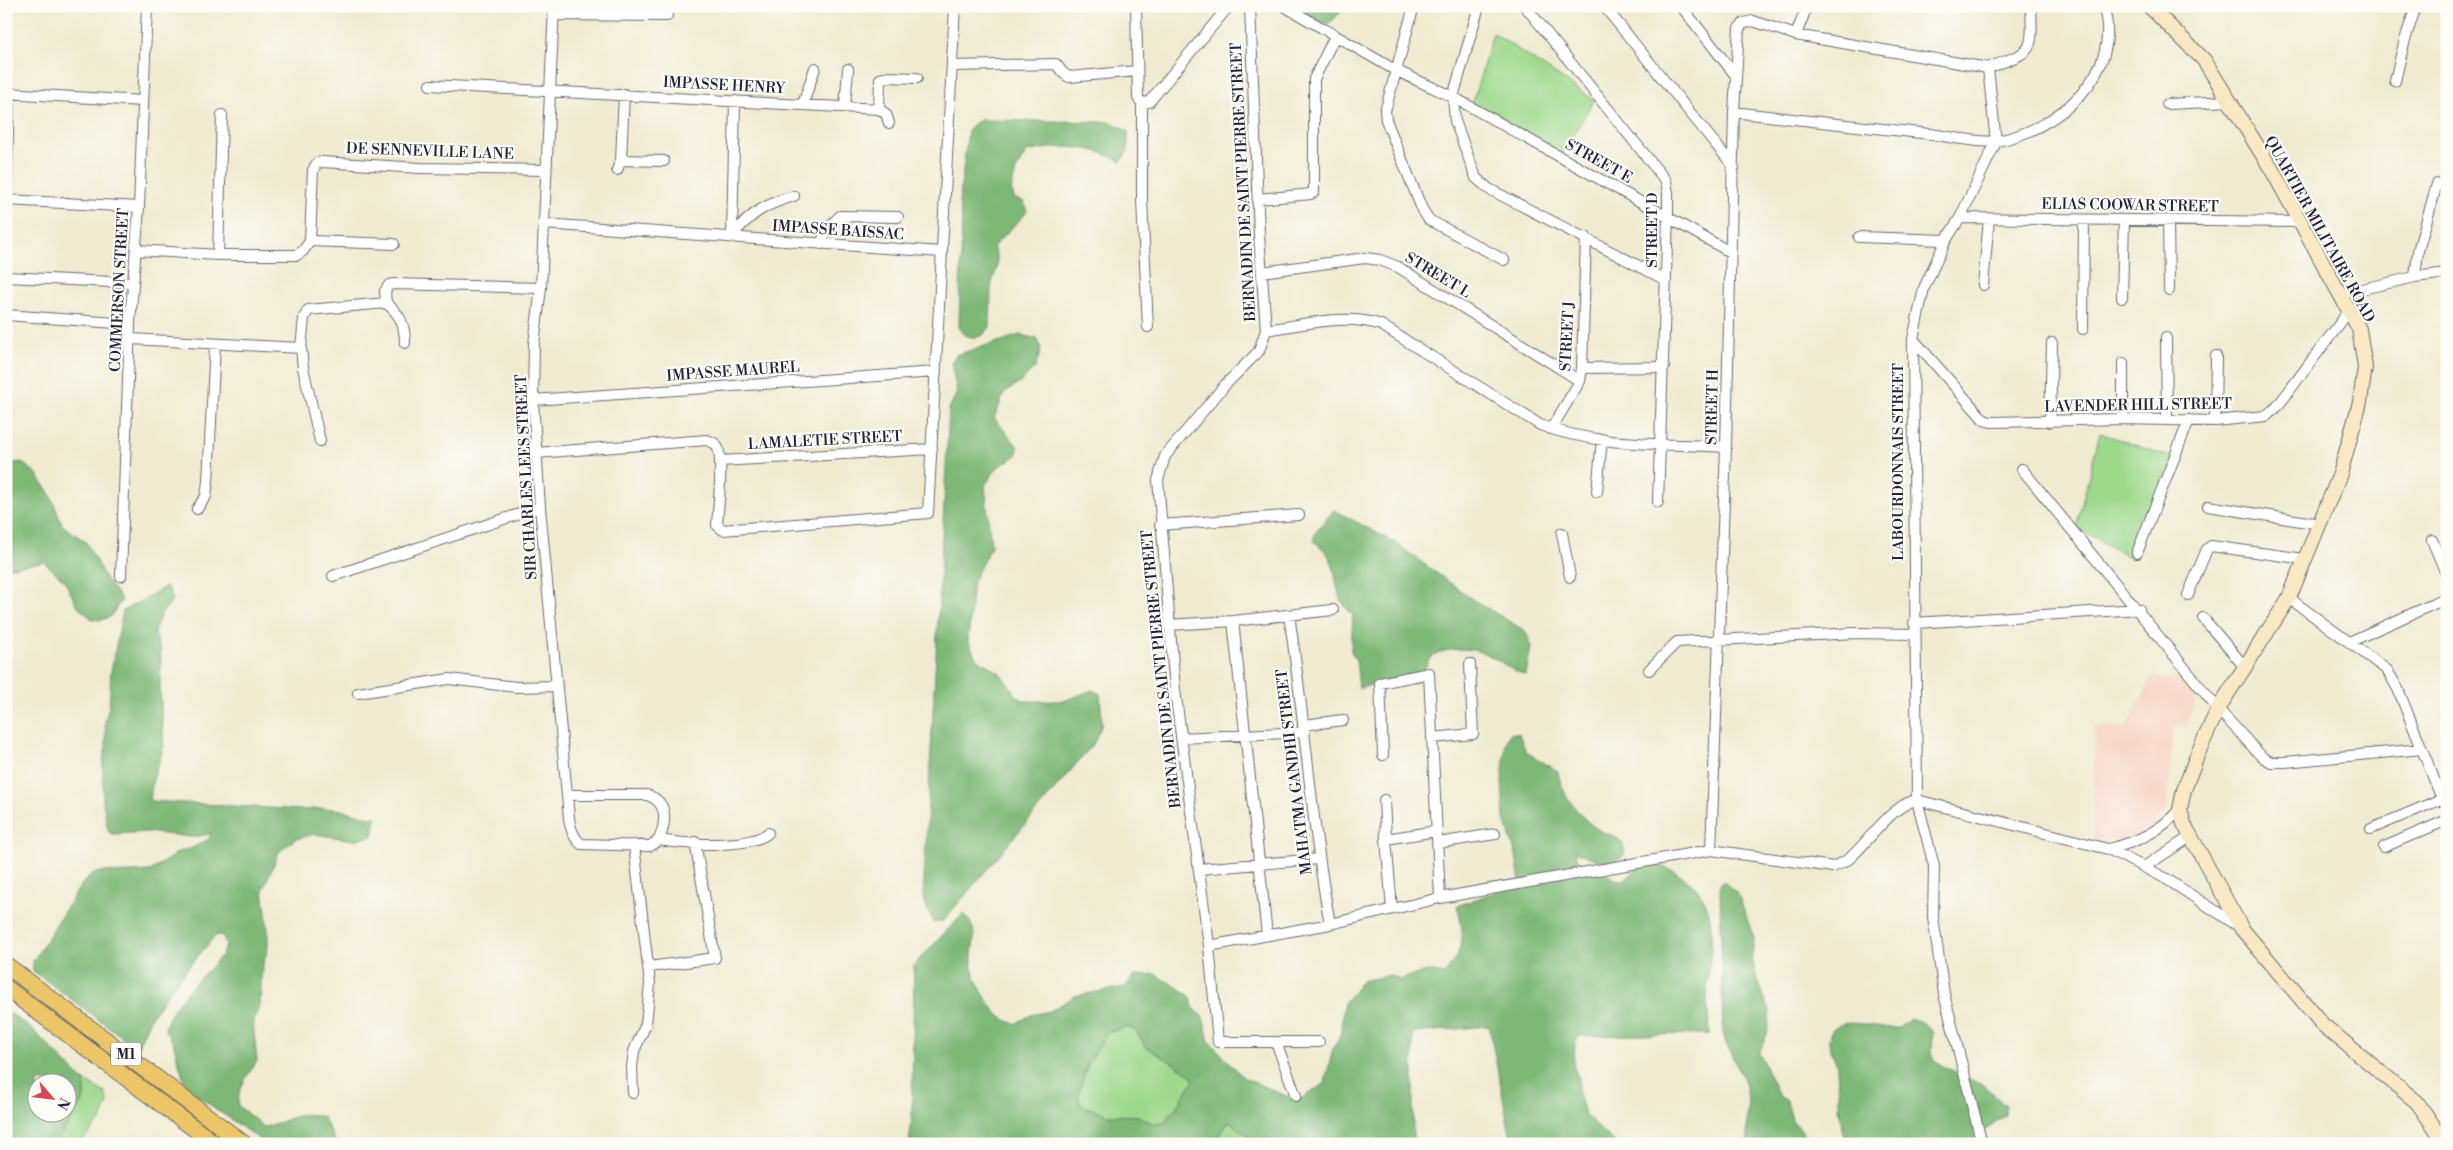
<svg xmlns="http://www.w3.org/2000/svg" width="2453" height="1150" viewBox="0 0 2453 1150" font-family="'Libre Bodoni',serif">
<style>
.built{fill:#f6d2c4}
.green{fill:#9dd88b;stroke:#607d63}
.forest{fill:#7eb877;stroke:#506d59;fill-rule:evenodd}
.lines{fill:none;stroke-linecap:round;stroke-linejoin:round}
.minor-casing{stroke:#6a686f;stroke-width:12}
.secondary-casing{stroke:#6a686f;stroke-width:16}
.trunk-casing{stroke:#6a686f;stroke-width:18}
.minor{stroke:#fff;stroke-width:10}
.secondary{stroke:#f8e8c3;stroke-width:14}
.trunk{stroke:#edc569;stroke-width:16}
.labels{text-anchor:middle;stroke-width:4.5;stroke-linejoin:round;paint-order:stroke}
.shield{fill:#fdfcf7;stroke:#646373;stroke-width:1}
.shield-label{font-size:14px;font-weight:bold;fill:#22223b}
.street-label{font-size:15px;fill:#22223b;stroke:#fdfcf7}
</style>
<rect width="100%" height="100%" fill="#fdfcf7"/>
<filter id="ink" filterUnits="userSpaceOnUse"><feTurbulence type="fractalNoise" baseFrequency=".02" numOctaves="2"/><feDisplacementMap in="SourceGraphic" scale="10" xChannelSelector="R" yChannelSelector="G"/><feConvolveMatrix kernelMatrix="1 2 1 2 8 2 1 2 1" color-interpolation-filters="sRGB"/></filter>
<filter id="wash" filterUnits="userSpaceOnUse"><feTurbulence type="fractalNoise" baseFrequency=".0096" numOctaves="4" result="noise"/><feDisplacementMap in="SourceGraphic" scale="20" xChannelSelector="R" yChannelSelector="G"/><feGaussianBlur stdDeviation="1.12" result="paint"/><feColorMatrix in="noise" values="0 0 0 0 0 0 0 0 0 0 0 0 0 0 0 0 0 1.4 0 .05"/><feComposite in="paint" operator="in"/></filter>
<g filter="url(#wash)">
<rect width="100%" height="100%" fill="#efead0"/>
<path class="built" d="M2182 671 2196 695 2187 727H2174L2166 810 2149 830 2128 840 2093 839 2095 726 2126 727 2153 675 2168 680Z"/>
<path class="green" d="M1493 33 1594 100 1562 155 1472 105Z
M2100 433 2173 458 2131 558 2076 527Z
M1126 1027 1135 1030 1146 1047 1189 1073 1194 1080 1176 1108 1163 1123 1154 1124 1138 1116 1108 1115 1081 1105 1078 1095 1087 1066 1107 1033Z
M83 1080 105 1093 108 1102 101 1120 79 1144H56C65 1122 93 1103 83 1080Z
M1229 1121 1247 1135 1265 1144H1214Z"/>
<path class="forest" d="M1287 6H1347L1329 24 1306 17Z
M981 120 1111 122 1128 131V150L1121 162C1090 144 1060 145 1026 152L1016 170 1011 190 1015 199 1024 202 1027 212 993 247 997 257V267L991 286 990 327 983 335 974 338 965 335 959 327 962 222 959 202 968 131 973 124Z
M1020 335 1038 339 1041 349 1035 368 1021 382 1005 392 994 418 1018 447 1017 455 997 468 985 485 991 546 973 581 968 641 976 658 1000 673 1017 696 1025 701H1064L1092 690 1100 694 1102 724 1094 743 944 920 934 923 923 900 949 409 957 392 951 363 956 355Z
M21 462 36 473 51 496 62 525 86 542 105 578 122 600 110 617 101 620 92 619 77 606 65 581 44 562 6 568V464Z
M1334 510 1397 544 1472 599 1522 629 1529 636 1531 647 1526 675C1508 670 1494 654 1474 650 1461 648 1438 649 1430 659 1423 667 1424 681 1412 683 1406 684 1399 680 1393 680 1382 681 1370 686 1359 688L1356 660 1351 651 1353 614C1331 598 1340 574 1328 555 1325 550 1318 545 1314 541L1315 532Z
M165 587 169 589 173 600 161 614 154 632 161 651 160 689 164 746 152 783 150 801 303 810C315 809 328 807 340 810 352 812 362 817 376 817L373 836 353 840 315 834 295 839 279 852 263 890 268 930V948L262 967 260 1004 253 1022 257 1061C248 1074 237 1089 238 1106L264 1127C286 1123 298 1109 323 1117L337 1144H266L186 1088 173 1042 165 1030C168 1005 206 974 222 955L226 945 223 936 219 935 214 937 178 980 152 1015 137 1048 33 971V961L81 885 92 874 106 871 115 873 150 871 180 851 190 849 209 839 211 834 191 837 148 832 112 834 108 831 103 802V761L106 747 105 721 109 707 111 671 123 611Z
M1510 733 1519 734 1526 752 1558 771C1561 794 1577 813 1594 827 1608 837 1622 833 1625 853 1613 871 1592 857 1575 851L1581 869 1600 870 1615 879 1625 880 1646 860C1663 867 1684 873 1696 888 1722 917 1707 961 1707 995 1707 1008 1709 1021 1710 1034L1578 1036 1575 1045 1573 1066 1579 1079 1578 1090 1585 1114 1616 1144H1512L1489 1026 1413 1033V1144H1265L1247 1135 1229 1121 1214 1144H909L912 1117 914 965 963 914C982 932 970 944 972 965 973 979 990 1008 1001 1017 1005 1020 1011 1022 1015 1024L1031 1015 1050 1011 1075 996 1125 987 1134 976 1154 974 1179 988 1191 997 1193 1007 1203 1017 1209 1041 1244 1078 1298 1101 1325 1083 1333 1048 1340 1037 1344 1003 1362 981 1391 975 1399 980 1426 971 1445 974C1464 947 1466 939 1457 906L1520 883 1516 855 1504 818 1502 780 1506 742ZM1126 1027 1135 1030 1146 1047 1189 1073 1194 1080 1176 1108 1163 1123 1154 1124 1138 1116 1108 1115 1081 1105 1078 1095 1087 1066 1107 1033Z
M1724 882 1738 894 1754 938 1752 958 1756 976 1770 1012 1767 1034 1759 1053 1779 1096 1787 1101 1792 1120 1805 1134 1810 1144H1750C1743 1125 1751 1105 1746 1086 1741 1067 1726 1052 1723 1032L1720 883Z
M6 1010 34 1031 83 1080C93 1103 65 1123 56 1144H6ZM38 1082H68V1112H38Z
M1910 1019C1922 1020 1927 1024 1933 1033L1932 1052 1935 1062 1984 1086 2006 1106V1115C1992 1125 1978 1132 1967 1144H1848C1837 1121 1839 1093 1837 1068 1836 1058 1828 1048 1829 1039 1831 1011 1878 1029 1894 1028 1899 1028 1906 1022 1910 1019Z"/>
</g>
<g filter="url(#ink)">
<g class="lines">
<defs>
<path id="minor" d="M554 6 541 288 534 344 533 400 540 507 567 795C569 812 567 832 581 844L650 846 659 840C666 822 669 802 647 795H567
M1136 6 1138 98 1142 103
M1250 6 1259 235 1266 330 1259 351 1225 385 1165 456 1158 480 1175 690 1209 946 1218 1042H1319
M1284 6 1395 70 1453 97 1730 252
M1414 6 1385 111 1386 120 1422 209 1429 220 1504 260
M1479 6 1453 97 1455 121 1476 178 1489 189 1666 280
M1525 6 1666 181 1668 193V216L1658 502
M1604 6 1734 167
M1681 6 1736 76
M553 15 667 16
M1796 35 1807 6
M952 66 1056 64 1063 73 1069 77 1137 71
M1988 68C2033 50 2033 56 2031 6
M1988 68 1996 142
M2395 81 2404 43 2416 6
M430 85 879 109 886 114 889 123
M6 93 142 101
M1142 103V200L1148 327
M1142 103 1149 102 1229 6
M803 104 815 68
M2167 104 2230 101
M845 107 848 69
M879 109 880 79 887 77 917 78
M1734 112C1799 120 1864 127 1930 134 1946 136 1983 144 1997 141 2057 130 2125 73 2103 6
M621 160 664 161
M617 170 621 160 624 94
M1258 199 1311 194 1314 192V79L1335 36
M6 200 139 207
M6 202 9 93
M1960 218 2300 222
M2168 220 2169 290
M544 224 942 252
M732 236 735 101
M732 236C751 213 766 204 794 196
M1859 237 1946 240
M310 241 394 244
M821 244 827 229 840 216 898 217
M136 250 218 255H297L303 251 310 241 313 170 317 163 322 162 420 168 546 170
M218 255 222 115
M1262 272 1365 258 1380 260 1398 267 1580 381
M6 277 133 283
M2415 277 2418 251 2437 184
M1983 285 1989 219
M2340 294 2415 277 2447 273
M2122 298 2124 220
M386 303 385 291 389 285 394 284 541 288
M386 303C400 314 405 324 405 343
M6 315 130 324
M2083 329 2084 220
M1266 330C1303 325 1345 313 1381 325L1540 425C1598 447 1665 443 1726 447
M2166 338 2167 420
M131 339 301 348 303 368 320 441
M1913 339 1984 420 1991 422 2123 419 2215 421 2266 416 2277 407 2349 311
M301 348 304 318 308 310 386 303
M2123 363V419
M1582 368 1664 367
M533 400 936 372
M2215 421 2216 356
M2050 422 2052 343
M1551 429 1580 381 1582 368 1586 237
M536 453 707 440C711 442 715 442 717 446 724 458 718 509 717 525L723 530 928 513 955 6
M720 461 932 449
M2022 469 2218 709 2262 757 2271 762H2285L2422 749
M1597 492 1602 439
M2208 506 2320 524
M197 509 206 496 208 481 215 344
M1160 525 1299 515
M1562 533 1570 577
M2432 540 2447 576
M2137 553 2189 420
M121 576 130 324 139 207 147 6
M333 576 540 507
M2188 595 2207 549 2211 546 2305 559
M2289 598 2387 670 2398 689 2442 799 2447 805
M1289 615C1305 718 1311 822 1330 924
M2203 618 2244 666
M1233 621 1267 935
M1914 623 2139 609
M1168 625 1233 621 1333 610
M2349 642 2447 598
M1649 670 1677 642 1856 633 1914 634
M358 693 449 679 516 687 557 686
M1304 725 1343 720
M1181 738 1305 732
M1432 738 1473 734 1470 664
M1383 755 1380 683 1429 673 1440 898
M1384 800 1386 839
M2371 829 2446 797
M659 840C683 844 750 849 768 833
M1438 843 1495 834
M2384 847 2447 820
M2108 849C2136 843 2161 831 2180 809
M1711 850 1726 447 1734 112 1739 28 1744 23 1753 21 1796 35 1988 68
M2144 867 2190 837
M1199 869 1318 859
M1392 909 1386 839 1437 831
M1209 946 1330 924 1440 898 1711 850 1833 867C1839 864 1845 862 1850 858 1868 842 1894 803 1917 800L2108 849 2165 878 2240 927
M649 967 715 958 695 842
M1276 1042 1296 1096
M633 1093 632 1067 634 1051 646 1024 650 984 634 845
M1982 1144 1944 994 1933 917 1934 866 1917 800 1913 339 1924 288 1946 240 1960 218 1996 142"/>
<path id="secondary" d="M2149 6 2204 60 2272 170 2359 329 2365 367 2360 402 2340 474 2289 598 2218 709 2198 753 2184 790 2180 809 2184 824 2242 929 2323 1025 2417 1102 2446 1144"/>
<path id="trunk" d="M6 965 244 1144
M6 988 215 1144"/>
</defs>
<use href="#minor" class="minor-casing"/>
<use href="#secondary" class="secondary-casing"/>
<use href="#trunk" class="trunk-casing"/>
<use href="#minor" class="minor"/>
<use href="#secondary" class="secondary"/>
<use href="#trunk" class="trunk"/>
</g>
</g>
<g class="labels">
<rect class="shield" x="111" y="1042.5" width="30" height="23" rx="4"/>
<g class="shield-label">
<text x="126" y="1059">M1</text>
</g>
<g class="street-label">
<text transform="translate(724 85) rotate(3)" y="5">IMPASSE HENRY</text>
<text transform="translate(430 151) rotate(2)" y="5">DE SENNEVILLE LANE</text>
<text transform="translate(1599 161) rotate(29)" y="5">STREET E</text>
<text transform="translate(1243 182) rotate(-93)" y="5">BERNADIN DE SAINT PIERRE STREET</text>
<text transform="translate(2130 205) rotate(1)" y="5">ELIAS COOWAR STREET</text>
<text transform="translate(2320 229) rotate(61)" y="5">QUARTIER MILITAIRE ROAD</text>
<text transform="translate(838 230) rotate(4)" y="5">IMPASSE BAISSAC</text>
<text transform="translate(1652 230) rotate(-90)" y="5">STREET D</text>
<text transform="translate(1438 275) rotate(31)" y="5">STREET L</text>
<text transform="translate(119 290) rotate(-87)" y="5">COMMERSON STREET</text>
<text transform="translate(1567 336) rotate(-87)" y="5">STREET J</text>
<text transform="translate(733 371) rotate(-4)" y="5">IMPASSE MAUREL</text>
<text transform="translate(2138 405) rotate(-1)" y="5">LAVENDER HILL STREET</text>
<text transform="translate(1712 407) rotate(-89)" y="5">STREET H</text>
<text transform="translate(825 440) rotate(-3)" y="5">LAMALETIE STREET</text>
<text transform="translate(1898 462) rotate(-90)" y="5">LABOURDONNAIS STREET</text>
<text transform="translate(526 477) rotate(-93)" y="5">SIR CHARLES LEES STREET</text>
<text transform="translate(1161 669) rotate(-96)" y="5">BERNADIN DE SAINT PIERRE STREET</text>
<text transform="translate(1294 772) rotate(-97)" y="5">MAHATMA GANDHI STREET</text>
</g>
</g>
<rect width="2453" height="1150" fill="none" stroke="#fdfcf7" stroke-width="25"/>
<g transform="translate(52 1098) rotate(118)"><circle r="24" fill="#fdfcf7" stroke="#a5a5ac"/>
<path d="M0-4L9 19L0 12L-9 19Z" fill="#d1495b"/>
<text y="-8" font-size="14" font-weight="bold" text-anchor="middle" fill="#22223b">N</text>
</g>
</svg>
